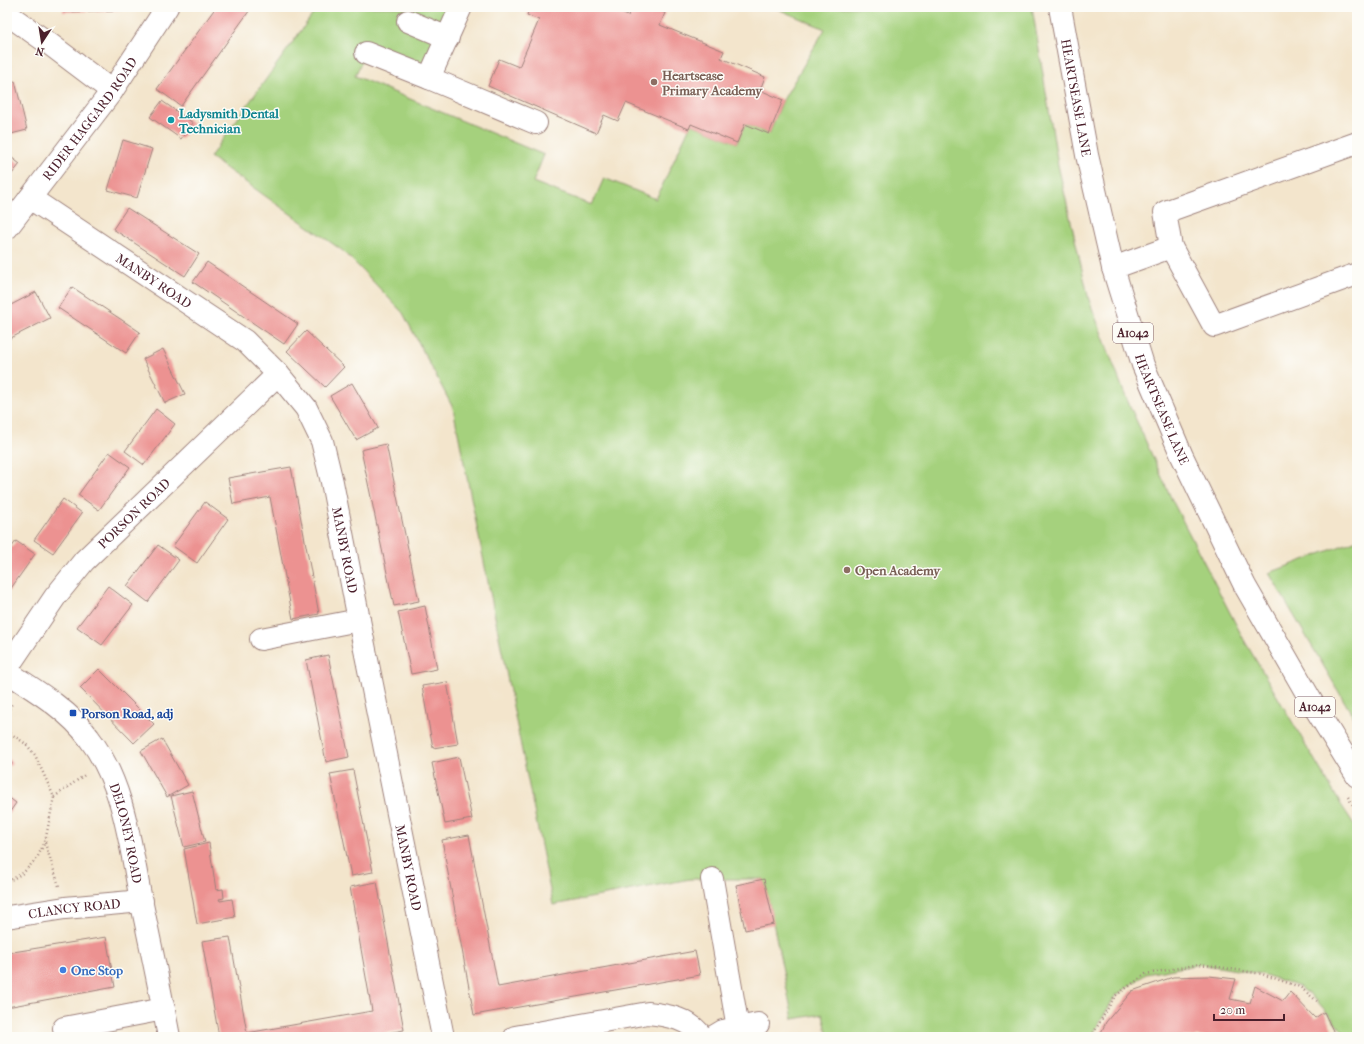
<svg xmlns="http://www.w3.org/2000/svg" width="1364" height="1044" viewBox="0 0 1364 1044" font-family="'IM FELL French Canon',serif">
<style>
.green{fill:#a5d17d;stroke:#787854}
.building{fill:#ec9291}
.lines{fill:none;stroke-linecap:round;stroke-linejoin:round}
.minor-casing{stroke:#9e827c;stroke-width:24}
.highway-casing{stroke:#9e827c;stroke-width:24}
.path{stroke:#9e827c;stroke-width:2.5;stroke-dasharray:1 3;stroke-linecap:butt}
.minor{stroke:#fff;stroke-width:22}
.highway{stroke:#fff;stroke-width:22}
.education-dot{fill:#8d6e63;stroke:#fdfcf7;stroke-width:1.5}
.culture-dot{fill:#0f9aa8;stroke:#fdfcf7;stroke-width:1.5}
.transit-dot{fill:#1a4fb4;stroke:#fdfcf7;stroke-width:1.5}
.shop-dot{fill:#3f7fe0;stroke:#fdfcf7;stroke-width:1.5}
.labels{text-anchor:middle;stroke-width:3;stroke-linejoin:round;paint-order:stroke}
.shield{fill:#fdfcf7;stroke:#806168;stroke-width:1}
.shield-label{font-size:12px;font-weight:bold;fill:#4a1f2b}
.education-label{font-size:13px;font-weight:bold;fill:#785e54;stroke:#fdfcf7;text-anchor:start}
.street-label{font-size:13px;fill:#4a1f2b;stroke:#fdfcf7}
.culture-label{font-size:13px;font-weight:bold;fill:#0d838f;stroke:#fdfcf7;text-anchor:start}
.transit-label{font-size:13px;font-weight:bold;fill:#164399;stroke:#fdfcf7;text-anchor:start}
.shop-label{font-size:13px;font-weight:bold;fill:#366cbe;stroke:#fdfcf7;text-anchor:start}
</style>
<rect width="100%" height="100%" fill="#fdfcf7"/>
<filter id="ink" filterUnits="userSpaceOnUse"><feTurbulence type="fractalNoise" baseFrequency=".025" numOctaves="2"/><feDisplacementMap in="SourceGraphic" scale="8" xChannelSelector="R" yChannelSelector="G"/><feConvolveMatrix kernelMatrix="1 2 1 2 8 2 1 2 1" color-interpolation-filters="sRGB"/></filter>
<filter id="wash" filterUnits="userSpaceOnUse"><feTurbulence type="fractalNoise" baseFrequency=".012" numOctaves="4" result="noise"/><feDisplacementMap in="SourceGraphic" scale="16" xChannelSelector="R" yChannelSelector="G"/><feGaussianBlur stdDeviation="0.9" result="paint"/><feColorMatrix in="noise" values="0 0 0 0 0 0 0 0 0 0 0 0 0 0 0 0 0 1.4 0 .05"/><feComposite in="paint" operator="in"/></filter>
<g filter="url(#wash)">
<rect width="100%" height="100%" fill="#f3e5cc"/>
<path class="green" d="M318 7H461L429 78 366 53 355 76 544 155 533 182 592 205 604 178 656 199 691 124 737 143 745 124 769 134 783 100 825 29 773 7H1032L1058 165 1089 300 1125 395 1172 500 1244 640 1340 803 1357 829V1037H1348L1317 1001 1300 987 1262 974 1200 964 1146 974 1115 996 1093 1034V1037H828L823 1014 793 1019 764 879H690L553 905 453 408 403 313 364 272 343 251 210 157Z
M1357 540V723L1269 573Z"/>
<g id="blocks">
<path class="building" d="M63 7H121L122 10 63 12Z
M216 7H252L181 106 157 89Z
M530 7H607L628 16 631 7H652L665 13 660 25 724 51 721 58 765 77 760 90 783 100 769 134 745 124 737 143 691 124 689 129 626 103 618 121 604 115 596 133 488 86 499 59 519 67 539 20 527 15Z
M15 81 27 130 7 135V83Z
M162 101 193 123 181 139 150 117Z
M123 140 152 149 137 198 108 190Z
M7 154 20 164 7 180Z
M127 208 199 254 185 276 113 229Z
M207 262 298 324 284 344 193 282Z
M72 287 140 332 126 353 58 308Z
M36 292 50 318 7 340V307Z
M306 331 344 367 325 387 287 351Z
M163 349 185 394 165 403 143 359Z
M352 383 378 428 356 440 330 396Z
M156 409 175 424 144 465 125 451Z
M386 444 419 601 394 606 361 450Z
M109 452 130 467 99 510 78 495Z
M291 467 319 614 293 619 270 497 233 504 228 478Z
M63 499 82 513 53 553 34 540Z
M205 502 228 519 197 563 173 546Z
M16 541 35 554 7 594V554Z
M158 545 179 560 148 602 127 586Z
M108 586 133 605 102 645 77 627Z
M425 606 437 669 411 674 398 612Z
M328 655 349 757 326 762 306 660Z
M99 669 154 724 134 743 80 688Z
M447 682 458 744 433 748 422 686Z
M162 739 188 785 167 797 141 751Z
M7 756 12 764 7 767Z
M459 757 472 819 445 824 432 763Z
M353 770 373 872 351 876 330 774Z
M192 791 205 842 184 847 171 796Z
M7 796 16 803 7 816Z
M469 835 498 987 695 951 700 975 474 1015 442 840Z
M209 843 216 890 223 889 224 898 219 899 220 901 232 899 235 917 197 924 184 849Z
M764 879 774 924 745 930 736 885Z
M377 882 404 1030 365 1037H219L202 941 230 937 247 1033 372 1011 350 887Z
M106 937 115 987 7 1007V953Z
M1209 976 1236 979 1230 999 1250 1003 1255 986 1283 1001 1290 992 1315 1018 1324 1012 1336 1037H1099L1106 1022 1132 991 1173 977Z"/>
</g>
</g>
<g filter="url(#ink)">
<use href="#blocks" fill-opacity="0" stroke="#9e827c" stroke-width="1"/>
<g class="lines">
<defs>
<g id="minor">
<path d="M461 7 429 78 536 123"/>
<path d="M7 14 51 45 112 91"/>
<path d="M408 21 448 38"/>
<path d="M366 53 429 78"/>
<path d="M1357 143 1165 212 1171 247 1214 326 1357 274"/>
<path id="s1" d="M30 198 245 341 278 374 306 408 322 441 332 482 359 620 443 1037"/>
<path id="s2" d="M7 228 112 91 167 7"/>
<path d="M1113 268 1171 247"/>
<path d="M261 639 359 620"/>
<path id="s3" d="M7 668 55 597 84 561 278 374"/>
<path id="s4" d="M7 672C35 690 70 711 89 738 123 782 130 842 140 895 150 942 160 990 169 1037"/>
<path d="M712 879 738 1028"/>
<path id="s5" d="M7 917 65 908 142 901"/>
<path d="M64 1028 164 1009"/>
<path d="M515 1037 648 1013C668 1015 690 1019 702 1037"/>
<path d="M713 1037 723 1031 758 1024"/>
</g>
<g id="highway">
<path id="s6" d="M1060 7 1087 155 1113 268 1143 365 1182 456 1245 586 1317 711 1357 776"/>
</g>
</defs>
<use href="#minor" class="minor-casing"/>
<use href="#highway" class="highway-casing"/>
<path class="path" d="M7 712 13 702
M7 731 26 744 35 755 54 797 45 842 37 858 23 873 7 882
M54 797 86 774
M1348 797 1357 812
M45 843 59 886
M1093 1037V1034L1115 996 1146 974 1200 964 1262 974 1300 987 1317 1001"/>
<use href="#minor" class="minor"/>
<use href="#highway" class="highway"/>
</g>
</g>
<g class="education-dot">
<circle cx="654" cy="82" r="4"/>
<circle cx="847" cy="570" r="4"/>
</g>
<circle class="culture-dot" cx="171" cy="120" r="4"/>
<rect class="transit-dot" x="69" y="709" width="8" height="8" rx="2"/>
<circle class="shop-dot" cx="63" cy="970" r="4"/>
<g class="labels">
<g class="shield">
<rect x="1113" y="323" width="40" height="20" rx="3"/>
<rect x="1295" y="697" width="40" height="20" rx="3"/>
</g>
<g class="shield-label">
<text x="1133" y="337">A1042</text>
<text x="1315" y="711">A1042</text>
</g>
<g class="education-label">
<text x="662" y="80">Heartsease<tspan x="662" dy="15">Primary Academy</tspan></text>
<text x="855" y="575">Open Academy</text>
</g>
<g class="street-label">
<text dy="5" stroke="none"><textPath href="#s6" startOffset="92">HEARTSEASE LANE</textPath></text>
<text dy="5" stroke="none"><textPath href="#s2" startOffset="137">RIDER HAGGARD ROAD</textPath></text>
<text dy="5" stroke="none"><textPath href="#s1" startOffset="149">MANBY ROAD</textPath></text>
<text dy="5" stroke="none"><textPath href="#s6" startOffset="416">HEARTSEASE LANE</textPath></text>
<text dy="5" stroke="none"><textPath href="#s3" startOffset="201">PORSON ROAD</textPath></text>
<text dy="5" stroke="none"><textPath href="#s1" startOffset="497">MANBY ROAD</textPath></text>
<text dy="5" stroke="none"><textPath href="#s4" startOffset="209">DELONEY ROAD</textPath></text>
<text dy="5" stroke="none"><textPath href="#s1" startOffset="821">MANBY ROAD</textPath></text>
<text dy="5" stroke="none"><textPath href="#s5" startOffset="68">CLANCY ROAD</textPath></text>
</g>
<g class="culture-label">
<text x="179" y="118">Ladysmith Dental<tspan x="179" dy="15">Technician</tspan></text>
</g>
<g class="transit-label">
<text x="81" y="718">Porson Road, adj</text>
</g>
<g class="shop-label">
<text x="71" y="975">One Stop</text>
</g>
</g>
<rect width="1364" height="1044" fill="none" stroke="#fdfcf7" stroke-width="24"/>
<g transform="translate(42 42) rotate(192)" stroke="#fdfcf7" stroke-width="3" paint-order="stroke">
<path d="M0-3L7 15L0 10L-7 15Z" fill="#4a1f2b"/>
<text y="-6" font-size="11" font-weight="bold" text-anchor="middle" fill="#4a1f2b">N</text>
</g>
<path d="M1214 1014v6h70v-6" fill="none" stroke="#4a1f2b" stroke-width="2"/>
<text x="1220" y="1014" font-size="12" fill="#4a1f2b" stroke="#fdfcf7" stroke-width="3" paint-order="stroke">20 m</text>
</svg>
